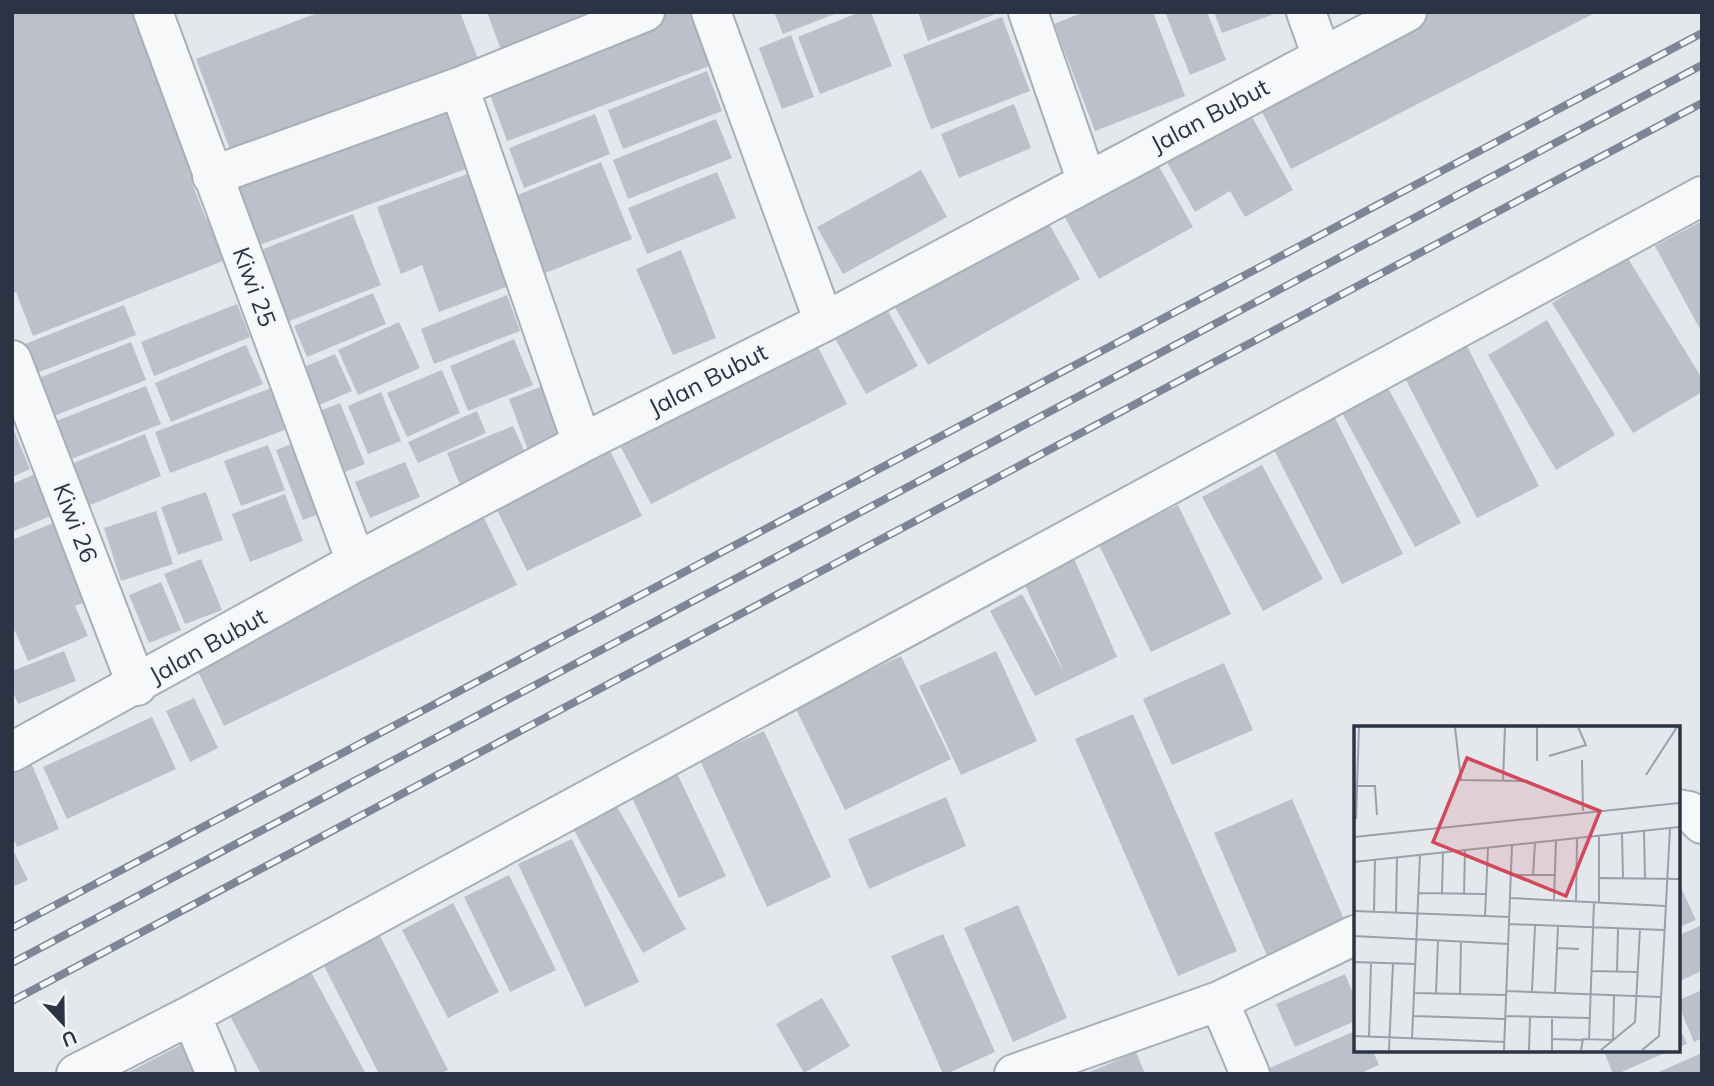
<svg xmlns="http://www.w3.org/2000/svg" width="1714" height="1086" viewBox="0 0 1714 1086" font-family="Mulish,sans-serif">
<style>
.building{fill:#bbc0ca}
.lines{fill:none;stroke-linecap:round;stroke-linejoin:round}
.minor-casing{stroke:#a9aeb7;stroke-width:42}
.minor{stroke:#f7f8fa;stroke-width:38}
.rail-casing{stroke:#7d8696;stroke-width:8}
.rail{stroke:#f4f6f9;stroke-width:5;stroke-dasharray:16;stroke-linecap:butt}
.labels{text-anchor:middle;stroke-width:5;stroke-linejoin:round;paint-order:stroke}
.street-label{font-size:24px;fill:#2b3445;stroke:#f4f6f9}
.inset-road{fill:none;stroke:#9a9fa9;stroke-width:2}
.view{fill:#d1495b;fill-opacity:0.15;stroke:#d1495b;stroke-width:3.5}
.inset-edge{fill:none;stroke:#2b3445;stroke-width:3.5}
</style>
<rect width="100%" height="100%" fill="#e4e7ec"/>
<path class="building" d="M12 12H137L202 179 192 183 206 219 222 213 238 255 33 336 16 292 12 294Z
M320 12H460L482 69 235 163 196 59Z
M487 12H634L506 63Z
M671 12H693L712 65 507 141 485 81Z
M774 12H840L783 34Z
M860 12H871L892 66 820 94 798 37Z
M918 12H1000L928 41Z
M1084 12H1153L1185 96 1095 131 1054 24Z
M1165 12H1207L1226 60 1190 75Z
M1214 12H1277V13L1222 33Z
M1428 12H1597L1291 169 1256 100Z
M1002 17 1030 91 931 129 903 55Z
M791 35 814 97 782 109 759 48Z
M707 71 722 111 623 149 608 110Z
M1014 104 1031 148 959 178 941 134Z
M451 105 474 166 254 247 232 186Z
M1248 110 1293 190 1245 217 1230 191 1195 212 1164 157Z
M595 114 610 154 524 188 509 148Z
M716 119 732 158 628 199 613 160Z
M1153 156 1193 227 1099 279 1059 207Z
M601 162 632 239 535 277 505 200Z
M921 170 947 217 843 274 817 227Z
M717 172 736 218 647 254 628 208Z
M470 173 511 285 439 312 422 265 401 274 377 207Z
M353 214 381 285 277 326 248 255Z
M1044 215 1080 279 928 365 892 302Z
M1702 221V333L1655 246Z
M681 250 716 338 673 355 636 269Z
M1627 257 1702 378V392L1633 433 1552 303Z
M373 293 386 324 307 357 294 326Z
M507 295 520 331 434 364 421 329Z
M883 302 918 366 866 394 831 331Z
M237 304 250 337 154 376 141 342Z
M124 305 136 335 26 377 15 348Z
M1547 320 1615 435 1556 470 1488 355Z
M399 322 420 368 358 395 338 350Z
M514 339 533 385 468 411 450 366Z
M815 341 847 404 651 504 618 442Z
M131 342 146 380 46 419 31 381Z
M246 345 263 384 171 422 155 383Z
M1467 346 1539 486 1477 518 1405 378Z
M335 354 352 391 312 408 295 371Z
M442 370 460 413 407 437 387 393Z
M551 383 570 433 528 450 509 399Z
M146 386 161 424 61 463 46 425Z
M1387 386 1461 523 1415 547 1341 411Z
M271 388 287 429 170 473 155 432Z
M381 392 401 441 368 454 348 406Z
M340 403 365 464 335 476 309 415Z
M477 411 486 433 418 463 408 442Z
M1334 416 1403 554 1342 584 1272 446Z
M12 426 30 469 12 477Z
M513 426 527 457 460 485 447 453Z
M145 434 161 476 83 508 66 466Z
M302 440 330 510 303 520 276 450Z
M268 445 285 490 241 506 224 461Z
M608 446 642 516 527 571 493 502Z
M405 462 420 497 370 518 355 482Z
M1262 465 1323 579 1263 611 1202 497Z
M40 472 58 513 12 532V484Z
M206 492 223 540 178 555 161 507Z
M285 494 303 541 250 562 232 514Z
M1178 505 1231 614 1151 652 1098 543Z
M156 511 173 564 121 581 104 528Z
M483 516 517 585 224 726 194 663Z
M53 523 86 602 75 606 88 636 28 661 15 631 12 632V540Z
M1072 554 1117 657 1035 696 990 611 1022 594 1064 672 1021 576Z
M201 559 222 610 185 624 164 574Z
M161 582 181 630 149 643 129 595Z
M64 651 76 681 18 704 12 689V671Z
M996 651 1037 741 961 775 919 686Z
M901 656 951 759 845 810 795 707Z
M1224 663 1253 730 1172 765 1143 699Z
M194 698 218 748 190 762 166 711Z
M1133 714 1237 951 1178 976 1075 739Z
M152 717 176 769 67 819 43 767Z
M764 731 831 877 767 907 700 760Z
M30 760 59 829 17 847 12 835V767Z
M673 765 726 876 679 898 627 787Z
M610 794 686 929 643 953 567 818Z
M946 797 966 846 869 889 848 839Z
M1292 799 1346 924 1268 958 1214 833Z
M572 839 639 982 585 1007 518 864Z
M12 848 28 880 12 887Z
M509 875 556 970 510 992 464 897Z
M1677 879 1696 920 1677 928Z
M453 903 499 992 448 1018 402 930Z
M1018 905 1067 1018 1013 1042 964 928Z
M374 924 448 1070 440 1074H379L317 952Z
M1702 925V971L1677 982V936Z
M943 934 995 1052 946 1074H943L891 956Z
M311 972 366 1074H261L230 1016Z
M1345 974 1355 998V1021L1295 1047 1276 1004Z
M1702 990V1038L1694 1042 1677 1001Z
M822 998 850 1046 804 1073 776 1024Z
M1677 1022 1687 1044 1677 1048Z
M1355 1031V1049H1372L1379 1065 1359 1074H1266L1265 1070Z
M181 1045 196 1074H125Z
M1603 1049H1674L1617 1074H1613Z
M1136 1052 1145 1074H1085Z
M1702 1053V1074H1654Z"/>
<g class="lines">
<defs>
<path id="minor" d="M153 12 356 562
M711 12 824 322
M1028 12 1087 182
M1306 12 1322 57
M459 87 582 443
M212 176 459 87 645 12
M12 360 137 686
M12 752 356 562 582 443 824 322 1407 12
M1677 809 1689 811 1702 824
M1219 1001 1250 1074
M191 1015 216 1074
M76 1074 191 1015 1702 196
M1014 1074 1219 1001 1355 935"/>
</defs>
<use href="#minor" class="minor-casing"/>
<use href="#minor" class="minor"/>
<defs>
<path id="rail" d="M12 928 1702 33
M12 963 1702 65
M12 1001 1702 103"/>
</defs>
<use href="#rail" class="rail-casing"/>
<use href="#rail" class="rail"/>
</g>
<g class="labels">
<g class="street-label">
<text transform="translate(1210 116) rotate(-28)" y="8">Jalan Bubut</text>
<text transform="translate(254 287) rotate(70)" y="8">Kiwi 25</text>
<text transform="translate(708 380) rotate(-27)" y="8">Jalan Bubut</text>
<text transform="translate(75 523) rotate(69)" y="8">Kiwi 26</text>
<text transform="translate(208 646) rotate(-29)" y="8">Jalan Bubut</text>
</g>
</g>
<g transform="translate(1354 726)">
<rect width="326" height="326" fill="#e4e7ec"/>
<path class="inset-road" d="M101 1 107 54 170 55M183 1V35M195 30 232 19 224 1M228 34 229 85M292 49 323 1M149 54 151 1M1 60H21L23 89M2 93 5 1M290 105 291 153M268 108 269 152M245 110V176M0 111 325 77M0 136 325 101M157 149H201M179 149 181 117M246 152 325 153M65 167 131 168M88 167 89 126M110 168 111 124M156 172 312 180M200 174 202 115M222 175 223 112M0 185 156 191M20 186 21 134M42 186 43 131M131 190 134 122M155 198 310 204M0 210 154 218M203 222 225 223M0 236 62 238M238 245 284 246M263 246 264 203M153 265 307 271M178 265 181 200M61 267 152 269M201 267 204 201M82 268 84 214M106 268 107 215M60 290 151 293M152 290 236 292M0 310 151 316M15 311 17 236M58 313 66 129M198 313 228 314M235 314 240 176M35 324 39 237M150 324 158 119M175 324 176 290M198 324V291M227 324 229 313 259 314 260 270M247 324 281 296 286 203M288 324 305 310 316 102"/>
<path class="view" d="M113 32 246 85 212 170 79 116Z"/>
<rect width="326" height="326" class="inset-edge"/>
</g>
<rect width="1714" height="1086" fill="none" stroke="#2b3445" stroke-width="28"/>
<g transform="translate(63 1023) rotate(158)" stroke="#f4f6f9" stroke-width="5" paint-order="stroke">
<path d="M0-5L12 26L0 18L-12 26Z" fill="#2b3445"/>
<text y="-10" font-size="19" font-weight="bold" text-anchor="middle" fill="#2b3445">U</text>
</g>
</svg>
